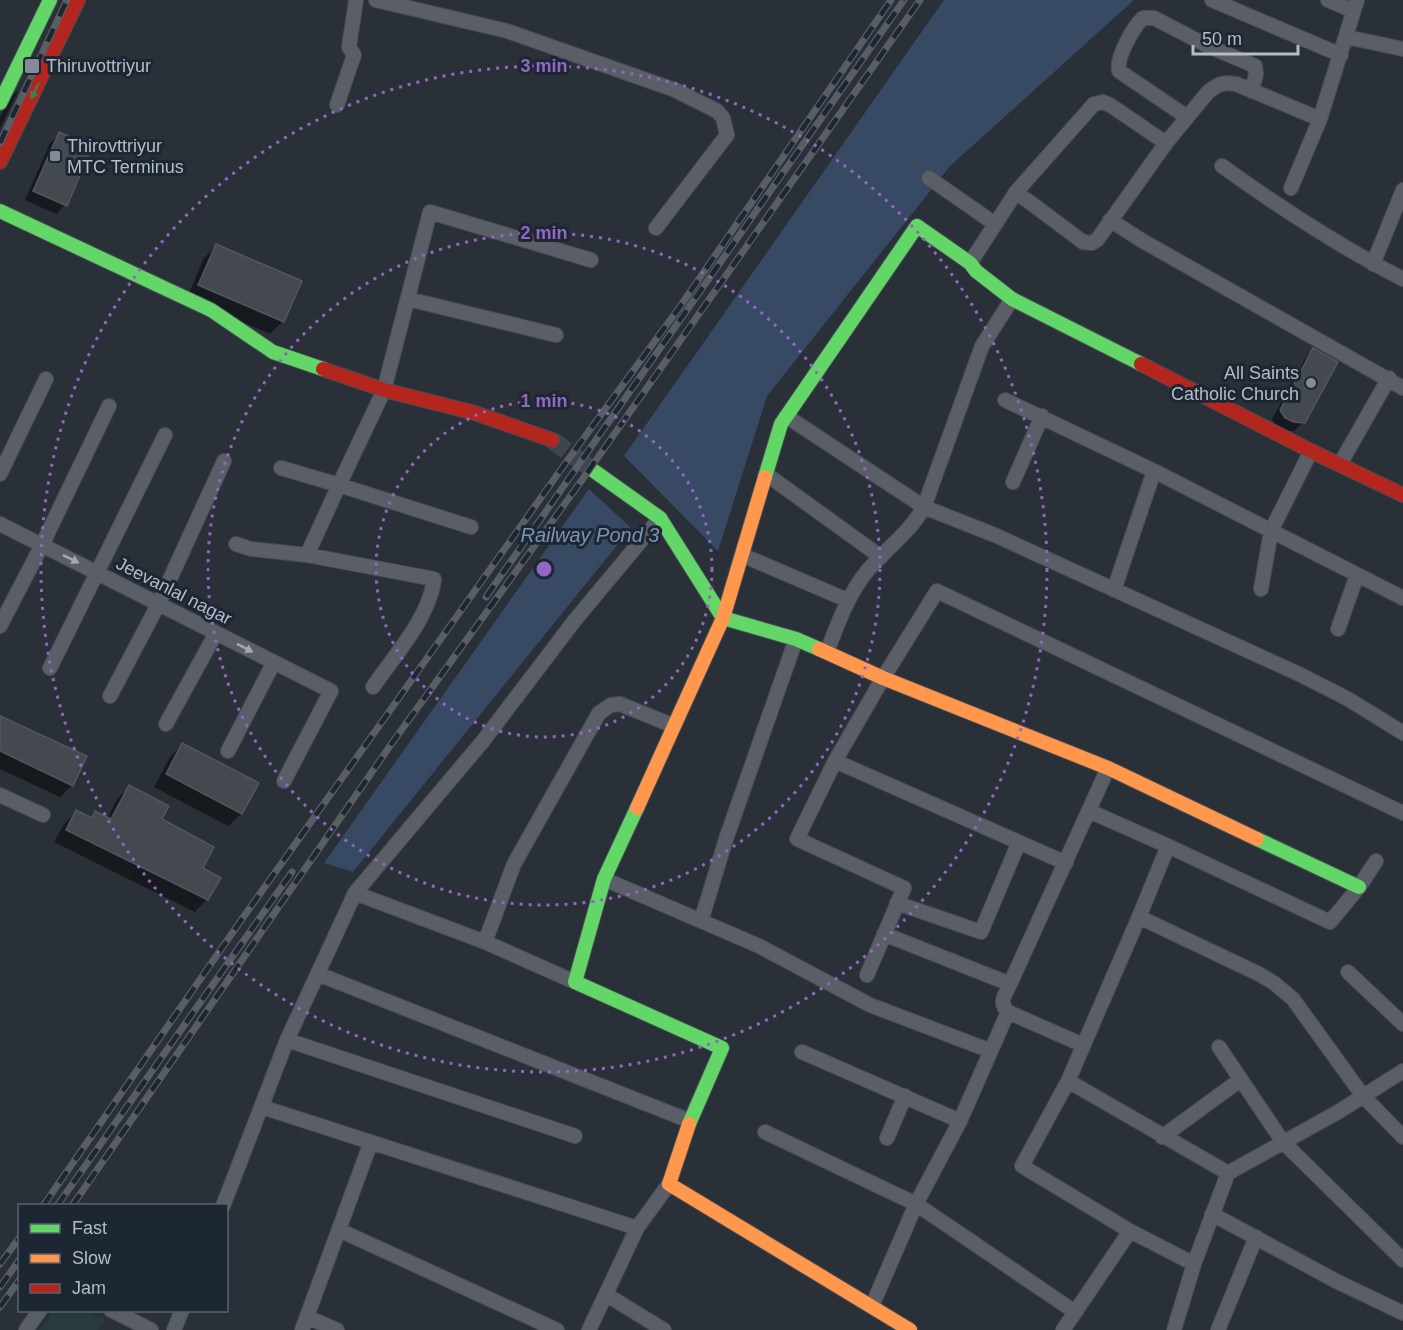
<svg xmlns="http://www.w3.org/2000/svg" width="1403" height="1330" viewBox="0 0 1403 1330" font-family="Arial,sans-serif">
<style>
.green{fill:#273a3e}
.water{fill:#384963}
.shadow{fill:#0007}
.building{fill:#444950;stroke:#52575f;stroke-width:1.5}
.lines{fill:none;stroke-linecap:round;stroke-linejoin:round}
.secondary-tunnel{stroke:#3f454e;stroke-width:18;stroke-dasharray:18 9;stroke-linecap:butt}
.street-casing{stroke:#484c53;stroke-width:16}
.fast-casing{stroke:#484c53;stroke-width:16}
.slow-casing{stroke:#484c53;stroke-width:16}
.jam-casing{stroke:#484c53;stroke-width:16}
.street{stroke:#5a5e66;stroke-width:14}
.fast{stroke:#63d668;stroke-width:14}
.slow{stroke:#ff974d;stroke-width:14}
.jam{stroke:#b3261e;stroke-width:14}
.rail-casing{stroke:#595d64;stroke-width:7}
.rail{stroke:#1d2633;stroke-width:4.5;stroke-dasharray:14;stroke-linecap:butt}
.oneway{fill:#407e4e}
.oneway2{fill:#a2a9b5}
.ring{fill:none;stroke:#9266c3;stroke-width:3;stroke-dasharray:3 6}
.poi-dot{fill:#848b96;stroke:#1d2633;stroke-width:2}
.labels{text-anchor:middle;stroke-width:6;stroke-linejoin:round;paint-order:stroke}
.poi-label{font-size:18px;fill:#b4bcc9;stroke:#1d2633;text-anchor:start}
.street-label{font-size:18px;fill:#b4bcc9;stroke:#1d2633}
.water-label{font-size:20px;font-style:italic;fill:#7c92b1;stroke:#1d2633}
.centre{fill:#9266c3;stroke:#1d2633;stroke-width:3}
.ring-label{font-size:18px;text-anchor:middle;font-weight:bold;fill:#9266c3;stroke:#1d2633;stroke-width:6;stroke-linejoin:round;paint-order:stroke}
</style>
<rect width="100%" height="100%" fill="#2a3038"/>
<path class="green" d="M53 1311H81L105 1320 98 1330H40Z"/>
<path class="water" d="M944 0H1134L950 166 767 396 718 551 624 456Z
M589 489 631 528 353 872 324 863Z"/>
<path class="shadow" d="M19 89 0 129V117L12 96Z
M59 134 65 205 56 214 25 200 50 143Z
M216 246 283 321 270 334 187 298 204 258Z
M1314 350 1303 422 1294 431H1284L1276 426 1272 419 1305 359Z
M0 718 72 785 60 797 0 769Z
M183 744 257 783 241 814 228 826 154 787 170 757Z
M129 787 160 820 207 899 195 912 54 842 64 824 76 812 90 819 96 813 107 819 117 799Z"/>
<path class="building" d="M59 132 92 147 67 206 33 191Z
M216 244 302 281 284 322 198 285Z
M1313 348 1338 362 1305 423 1294 422 1285 418 1280 410Z
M0 716 87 756 73 786 0 751Z
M182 743 259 783 242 814 166 774Z
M129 785 169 806 162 819 214 847 203 868 221 878 208 900 66 830 76 810 92 818 95 811 111 819Z"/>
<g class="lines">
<path class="secondary-tunnel" d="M552 440 594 471"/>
<defs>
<path id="street" d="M376 0 507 31 675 90 717 111 723 118 727 135 656 228
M1212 0 1341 55
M1328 0 1353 11
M1346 37 1403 49
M337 105 354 55 349 47 356 0
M1187 117 1119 71C1116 58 1133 27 1143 18H1154L1206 45 1255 66 1256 74 1252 91
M1222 166C1279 207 1340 247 1403 279
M929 178 995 224
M1291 188 1320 119 1357 0
M1016 192 1083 242 1092 243 1097 240 1166 143 1208 92C1218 84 1223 82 1236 84L1320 119
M1110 220 1141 240 1403 388
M970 263 1016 192 1094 104 1103 102 1110 105 1166 143
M1373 264 1403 190
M408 299 556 335
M1005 400 1154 471 1403 598
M786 416 924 507 997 536 1301 675 1348 699 1403 733
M1340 464 1389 378
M281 468 339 485 307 555
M0 474 46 379
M766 474 881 557
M1013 482 1042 416
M0 524 331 691 284 781
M471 527 339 485 384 390 430 212 591 260
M236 544 251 549 307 555 434 579C430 617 394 656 373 687
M742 555 847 600
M1261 589 1271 531 1311 451
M1114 590 1154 471
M0 626 42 545 109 406
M1338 629 1357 575
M827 652C838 623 848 594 868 570 887 548 910 532 924 507L982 346 1012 299
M50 668 165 435
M110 696 159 603 224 461
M166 724 216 633
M228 751 274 662
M835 761 1066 863
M0 795 43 815
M1089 811 1168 846
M604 879 759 946 870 1005 991 1051
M355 893 485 942 575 982
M897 903 981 932 1019 842
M1139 917 1168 846 1330 922 1359 887 1376 861
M701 921 726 839 796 639
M884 934 1010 984C1005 995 998 1002 1008 1012L1083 1045
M485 942 514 864 599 713 611 705 620 704 674 726
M1348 972 1403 1024
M318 974 690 1121
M867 975 904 888 797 839 835 761 883 678 937 591 1403 813
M1010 984 1108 768
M287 1040 575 1136
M1219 1047 1283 1142 1403 1260
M802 1052 960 1121
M1068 1081 1139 917 1259 974 1274 983 1293 999 1363 1096 1403 1137
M262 1107 637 1228
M765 1132 916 1204 1075 1312
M1162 1137 1240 1080
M887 1138 905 1096
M223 1206 287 1040 355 893 483 741 575 620 660 518
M1212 1214 1336 1281 1403 1313
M339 1230 557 1330
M1194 1264 1130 1231 1022 1166 1068 1081 1228 1173 1338 1112 1403 1071
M607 1295 664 1330
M872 1306 916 1204 960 1121 1008 1012
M111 1310 151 1330
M307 1317 337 1330
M26 1330 40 1310
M174 1330 182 1310
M302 1330 371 1142
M589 1330 637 1228 669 1184
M1063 1330 1130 1231
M1174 1330 1194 1264 1228 1173
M1218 1330 1256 1237"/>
<path id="fast" d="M0 103 50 0
M0 211 211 310 273 352 323 369
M594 471 660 518 723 618 796 639 819 649
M765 477 781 424 917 226 970 263 976 271 1012 299 1141 364
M637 808 604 879 575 982 722 1048 689 1124
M1257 839 1359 887"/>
<path id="slow" d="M819 649 883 678 1108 768 1257 839
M637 808 723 618 765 477
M689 1124 669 1184 910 1330"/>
<path id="jam" d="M0 162 78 0
M1141 364 1311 451 1403 495
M323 369 384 390 475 413 552 440"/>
</defs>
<use href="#street" class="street-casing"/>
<use href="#fast" class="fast-casing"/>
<use href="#slow" class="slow-casing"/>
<use href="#jam" class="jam-casing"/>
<use href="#street" class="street"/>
<use href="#fast" class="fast"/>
<use href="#slow" class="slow"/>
<use href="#jam" class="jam"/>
<defs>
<path id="rail" d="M0 143 67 0
M486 597 904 0
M43 1206 242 919 562 468 679 308 891 0
M57 1206 292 872
M72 1206 392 743 582 480 920 0
M0 1264 20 1237
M0 1287 20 1259
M0 1307 20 1279"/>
</defs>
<use href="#rail" class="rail-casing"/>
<use href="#rail" class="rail"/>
</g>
<defs><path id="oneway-solid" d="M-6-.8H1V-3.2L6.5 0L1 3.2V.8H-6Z" transform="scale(1.5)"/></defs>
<use class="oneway" href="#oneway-solid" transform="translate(35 91) rotate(116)"/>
<g class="oneway2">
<use href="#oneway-solid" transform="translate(71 559) rotate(26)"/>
<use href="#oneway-solid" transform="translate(245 648) rotate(27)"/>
</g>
<g class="ring">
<circle cx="544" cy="569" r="168"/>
<circle cx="544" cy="569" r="336"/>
<circle cx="544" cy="569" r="503"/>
</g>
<g class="poi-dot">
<rect x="24" y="58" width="16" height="16" rx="3"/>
<rect x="49" y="150" width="12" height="12" rx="3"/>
<circle cx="1311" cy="383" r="6"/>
</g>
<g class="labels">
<g class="poi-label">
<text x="46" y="72">Thiruvottriyur</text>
<text x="67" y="152">Thirovttriyur<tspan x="67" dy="21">MTC Terminus</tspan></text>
<text x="1299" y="379" text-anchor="end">All Saints<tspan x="1299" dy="21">Catholic Church</tspan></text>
</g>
<g class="street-label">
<text transform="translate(174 591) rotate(27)" y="6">Jeevanlal nagar</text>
</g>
<g class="water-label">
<text x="590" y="542">Railway Pond 3</text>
</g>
</g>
<circle cx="544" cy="569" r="9" class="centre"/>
<g class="ring-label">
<text x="544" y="72">3 min</text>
<text x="544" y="239">2 min</text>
<text x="544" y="407">1 min</text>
</g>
<rect x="18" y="1204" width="210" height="108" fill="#1d2633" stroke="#59626f" stroke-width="1.5"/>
<rect x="30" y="1224" width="30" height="9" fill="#63d668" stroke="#59626f" stroke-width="1.5"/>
<text x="72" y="1234" font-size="18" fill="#b4bcc9">Fast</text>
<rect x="30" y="1254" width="30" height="9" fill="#ff974d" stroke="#59626f" stroke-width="1.5"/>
<text x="72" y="1264" font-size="18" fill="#b4bcc9">Slow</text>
<rect x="30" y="1284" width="30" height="9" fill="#b3261e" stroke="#59626f" stroke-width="1.5"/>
<text x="72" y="1294" font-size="18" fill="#b4bcc9">Jam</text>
<path d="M1193 45v9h105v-9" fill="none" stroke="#b4bcc9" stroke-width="3"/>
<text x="1202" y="45" font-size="18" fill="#b4bcc9" stroke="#1d2633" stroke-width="4.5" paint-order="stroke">50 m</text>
</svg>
